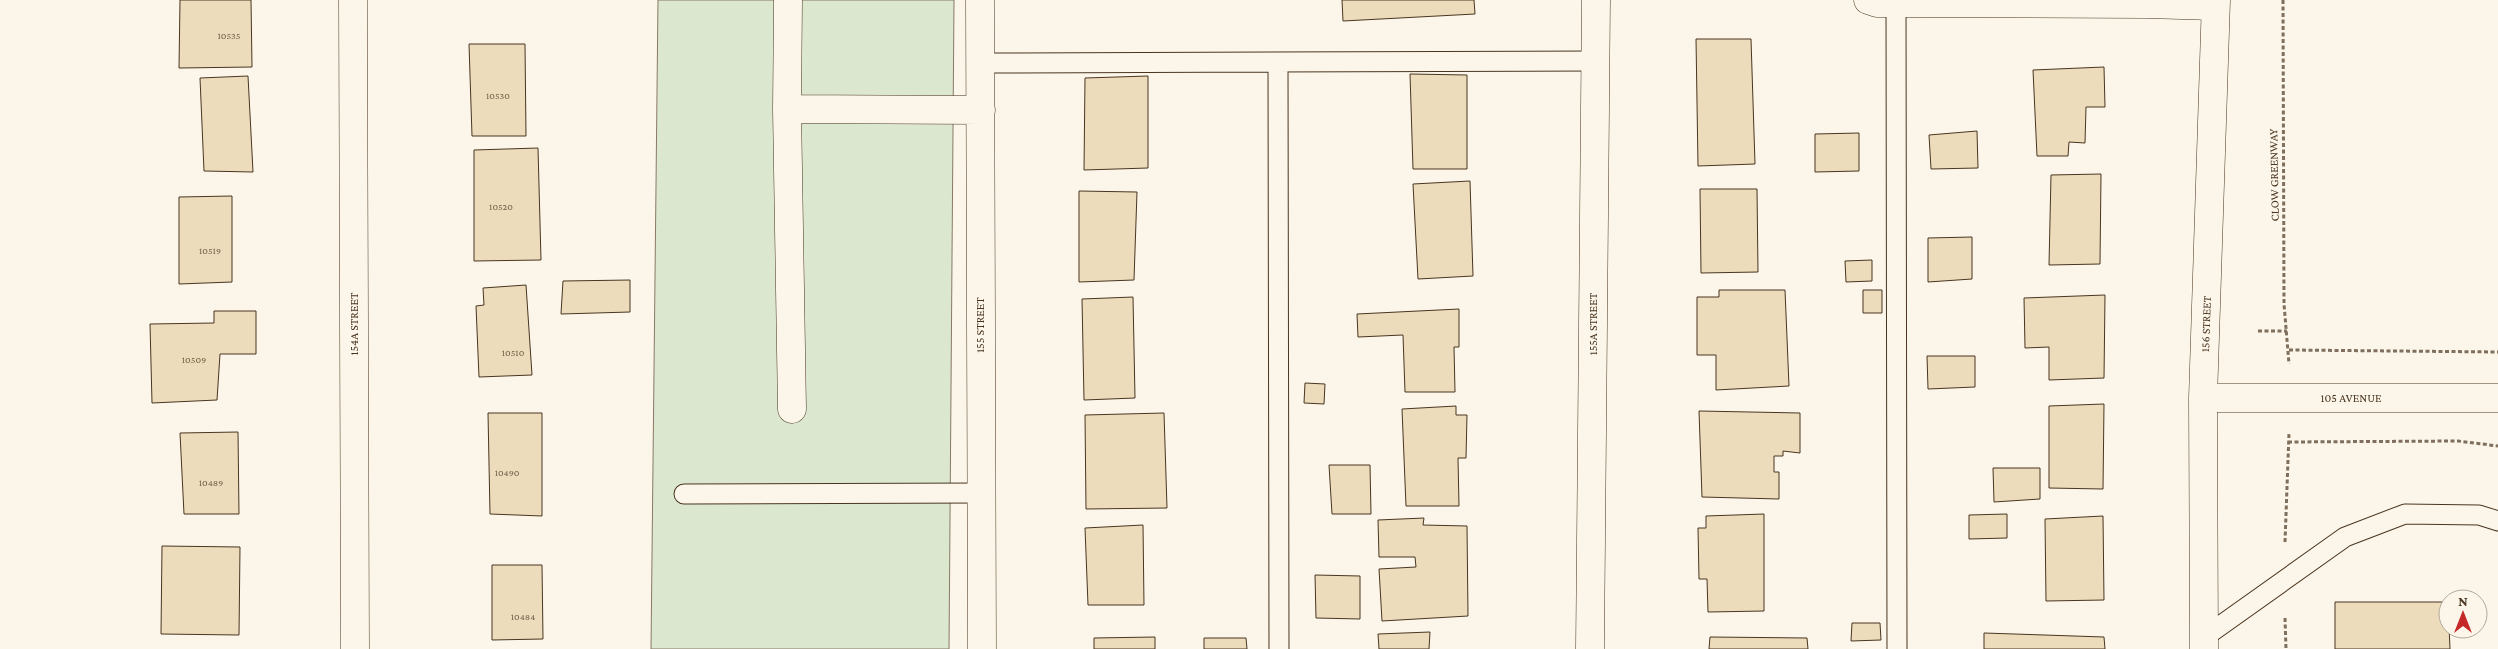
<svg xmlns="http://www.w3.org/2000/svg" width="2498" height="649" viewBox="0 0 2498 649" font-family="'Crimson Pro',serif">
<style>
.green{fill:#dce7d0;stroke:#887966}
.building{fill:#ecdcbc;stroke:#4a3520}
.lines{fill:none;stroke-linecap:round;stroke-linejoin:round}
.lane-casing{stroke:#4a3520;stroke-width:21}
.street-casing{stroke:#4a3520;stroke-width:29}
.secondary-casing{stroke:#4a3520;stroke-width:29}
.path{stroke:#7f6f5c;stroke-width:3;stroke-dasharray:4 2.5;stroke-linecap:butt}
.lane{stroke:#fbf6e9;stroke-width:19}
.street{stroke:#fbf6e9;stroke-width:28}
.secondary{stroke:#fbf6e9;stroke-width:28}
.labels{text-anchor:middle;stroke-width:4;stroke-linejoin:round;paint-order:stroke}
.number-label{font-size:10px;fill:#725f47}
.street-label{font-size:12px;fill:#4a3520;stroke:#fbf6e9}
</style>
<rect width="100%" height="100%" fill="#fbf6e9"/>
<path class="green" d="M658 0H954L949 649H651Z"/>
<path class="building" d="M180 0H251L252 67 179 68Z
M1342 0H1474L1475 14 1343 21Z
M1696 39H1751L1755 164 1698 166Z
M469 44H525L526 136H472Z
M2104 67 2105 107H2086L2085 143 2069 142 2068 156H2037L2033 70Z
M1410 74 1467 75V169H1413Z
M248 76 253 172 204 171 200 78Z
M1148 76V168L1084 170 1085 78Z
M1977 131 1978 168 1931 169 1929 135Z
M1859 133V171L1815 172V134Z
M538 148 541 260 474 261V150Z
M2101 174 2100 264 2049 265 2051 175Z
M1470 181 1473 276 1418 279 1413 184Z
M1700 189H1757L1758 272 1701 273Z
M1079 191 1137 192 1134 280 1079 282Z
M232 196V282L179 284V197Z
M1972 237V279L1928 282V238Z
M1872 260V281L1846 282 1845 261Z
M630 280V312L561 314 563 281Z
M526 285 532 375 479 377 476 306 484 305 483 288Z
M1719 290H1785L1789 386 1716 390V355H1697V297H1719Z
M1863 290H1882V313H1863Z
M2105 295 2104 378 2049 380V347L2025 348 2024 298Z
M1133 297 1135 398 1084 400 1082 299Z
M1459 309V347H1454L1455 392H1405L1403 335 1358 337 1357 314Z
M214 311H256V354H220L217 400 152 403 150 324 214 323Z
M1927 356H1975V387L1928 389Z
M1305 383 1325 384 1324 404 1304 403Z
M2104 404 2103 489 2049 488V406Z
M1456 406V415H1467L1466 458H1458L1459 506H1406L1402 409Z
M1699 411 1800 413V453L1783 451V456H1774V472H1779V499L1702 497Z
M488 413H542V516L490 514Z
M1164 413 1167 508 1086 509 1085 415Z
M238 432 239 514H184L180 433Z
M1329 465H1370L1371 514H1332Z
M1993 468H2040V499L1994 502Z
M1764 514V611L1708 612 1707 579H1699L1698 528H1706V516Z
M2007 514V538L1969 539V515Z
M2103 516 2104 600 2046 601 2045 519Z
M1424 518 1423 525 1467 526 1468 616 1382 621 1379 569 1416 567 1415 557H1379L1378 520Z
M1143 525 1144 605H1088L1085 528Z
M162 546 240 547 239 635 161 634Z
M492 565H542L543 639 492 640Z
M1315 575 1360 576V619L1316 618Z
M2335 602H2448L2450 649H2335Z
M1852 623H1880L1881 640 1851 641Z
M1430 632 1429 649H1379L1378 634Z
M1984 633 2104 637 2105 649H1984Z
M1155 637V649H1094V638Z
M1710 637 1807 638 1808 649H1709Z
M1204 638H1246L1247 649H1204Z"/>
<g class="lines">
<defs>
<path id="lane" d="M1896 3 1897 649
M981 63 1595 61
M1278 63 1279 649
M684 494 981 493
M2203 638 2345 537 2405 514 2479 515 2498 521"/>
<path id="street" d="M353 0 355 649
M788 0 787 109 792 409
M980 0 982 649
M1868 0 1877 3 2147 4 2215 6
M787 109 981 110
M1590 649 1596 0"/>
<path id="secondary" d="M2203 398H2498
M2204 649 2203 398 2216 0"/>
</defs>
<use href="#lane" class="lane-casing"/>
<use href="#street" class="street-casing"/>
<use href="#secondary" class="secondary-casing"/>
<path class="path" d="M2283 0 2284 304 2289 364
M2258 331H2287
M2289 350 2498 352
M2288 442 2458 441 2498 446
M2285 542 2289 433
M2285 618 2286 649"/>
<use href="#lane" class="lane"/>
<use href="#street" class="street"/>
<use href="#secondary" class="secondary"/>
</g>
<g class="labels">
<g class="number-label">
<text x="229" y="39">10535</text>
<text x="498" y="99">10530</text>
<text x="501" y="210">10520</text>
<text x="210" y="254">10519</text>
<text x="513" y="356">10510</text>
<text x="194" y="363">10509</text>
<text x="507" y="476">10490</text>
<text x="211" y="486">10489</text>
<text x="523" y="620">10484</text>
</g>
<g class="street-label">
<text transform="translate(2274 175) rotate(-91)" y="4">CLOW GREENWAY</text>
<text transform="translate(354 324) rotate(-90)" y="4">154A STREET</text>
<text transform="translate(1593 324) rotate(-90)" y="4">155A STREET</text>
<text transform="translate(2206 324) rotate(-88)" y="4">156 STREET</text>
<text transform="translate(980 325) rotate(-90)" y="4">155 STREET</text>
<text x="2351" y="402">105 AVENUE</text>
</g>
</g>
<g transform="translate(2463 614)"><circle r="24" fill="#fbf6e9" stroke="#b4a999"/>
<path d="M0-4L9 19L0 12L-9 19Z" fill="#c62828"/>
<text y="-8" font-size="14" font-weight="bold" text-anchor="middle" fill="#4a3520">N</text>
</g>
</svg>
